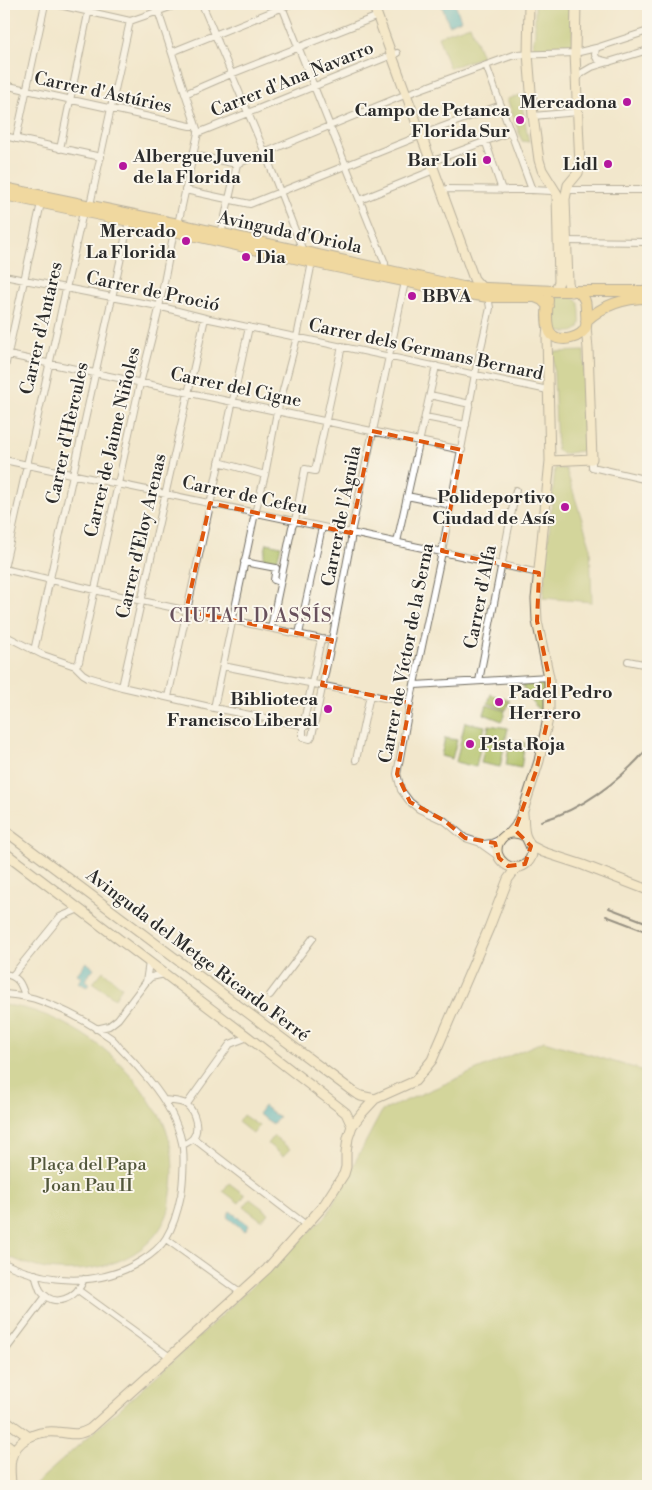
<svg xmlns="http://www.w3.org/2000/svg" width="652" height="1490" viewBox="0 0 652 1490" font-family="'Libre Bodoni',serif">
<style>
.green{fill:#adbe61;stroke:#6c7446}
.water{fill:#41aebf;stroke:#366c75}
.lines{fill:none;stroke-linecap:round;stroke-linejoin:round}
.street-casing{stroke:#716d63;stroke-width:8}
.secondary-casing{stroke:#716d63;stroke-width:11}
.primary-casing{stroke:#716d63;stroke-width:12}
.street{stroke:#fff;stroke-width:6}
.secondary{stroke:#f8e8c3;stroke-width:9}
.primary{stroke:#eec569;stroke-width:10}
.rail{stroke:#2b2b2b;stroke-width:2}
.marked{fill:none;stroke:#df570e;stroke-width:4;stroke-dasharray:10 6;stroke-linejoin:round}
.poi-dot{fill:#b5179e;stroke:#fbf7ec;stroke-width:2}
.labels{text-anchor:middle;stroke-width:4;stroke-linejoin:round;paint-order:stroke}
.street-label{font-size:18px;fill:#2b2b2b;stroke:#fbf7ec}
.poi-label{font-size:18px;font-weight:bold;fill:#2b2b2b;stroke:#fbf7ec;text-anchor:end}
.park-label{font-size:18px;fill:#52573b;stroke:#fbf7ec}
.neighbourhood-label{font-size:19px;letter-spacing:1px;fill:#68515c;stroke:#fbf7ec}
</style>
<rect width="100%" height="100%" fill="#fbf7ec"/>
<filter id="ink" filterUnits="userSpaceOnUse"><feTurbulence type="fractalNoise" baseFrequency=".02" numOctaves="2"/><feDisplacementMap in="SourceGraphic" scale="10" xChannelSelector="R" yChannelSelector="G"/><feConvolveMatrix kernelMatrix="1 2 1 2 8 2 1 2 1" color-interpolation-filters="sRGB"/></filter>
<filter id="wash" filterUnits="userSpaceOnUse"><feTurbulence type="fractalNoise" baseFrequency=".0096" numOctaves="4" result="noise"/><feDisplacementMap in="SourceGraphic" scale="20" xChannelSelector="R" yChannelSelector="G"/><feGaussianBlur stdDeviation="1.12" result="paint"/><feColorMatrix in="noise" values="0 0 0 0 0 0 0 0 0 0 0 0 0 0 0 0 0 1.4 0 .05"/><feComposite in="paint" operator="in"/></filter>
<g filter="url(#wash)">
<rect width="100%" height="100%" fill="#f2e7cc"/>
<path class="green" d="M535 4H574L572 47 532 49 535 34Z
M470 25 482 57 449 68 438 36Z
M520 95 529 142 522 141 507 99Z
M559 297C576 297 580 296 580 316 580 319 581 324 579 327 577 331 573 332 569 332 566 332 559 333 557 331 551 329 550 306 552 301 554 298 556 298 559 297Z
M584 351 586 450 563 454 557 450 553 352Z
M555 468 566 469 590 545 592 602 543 598Z
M267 543 281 546 276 565 262 562Z
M521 682H540L546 686 545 717 529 698Z
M491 694 510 701 506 710 488 703Z
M487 705 505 711 502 721 484 714Z
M465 722 485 726 476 767 456 762Z
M489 725 508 728 500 767 481 763Z
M445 738 457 740 452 759 441 756Z
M510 739 525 743 521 768 506 765Z
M103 971 122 987 115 998 93 983Z
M4 1005C31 1007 58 1019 81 1033 112 1052 136 1077 154 1108 158 1113 162 1118 164 1124 173 1145 175 1172 171 1194 170 1200 170 1207 168 1213 150 1261 93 1275 47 1269 32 1267 17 1260 4 1255Z
M544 1041 648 1072V1486H33L172 1362 327 1215 382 1111Z
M243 1115 259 1126 253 1134 238 1122Z
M274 1136 290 1149 283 1156 268 1144Z
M229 1183 245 1195 239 1203 223 1191Z
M250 1199 269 1213 261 1220 244 1207Z"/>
<path class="water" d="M441 4H455L461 20 449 25Z
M86 962 94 968 85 980 90 984 87 987 78 983 81 977 77 974Z
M264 1106 279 1118 273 1124 258 1114Z
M230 1211 249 1225 245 1231 227 1217Z"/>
</g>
<g filter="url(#ink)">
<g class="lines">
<defs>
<path id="street" d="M55 4 130 21
M202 4 265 153 303 251
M281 4 385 263 384 269
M158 11 197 129
M130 21 179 4
M596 48 595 55 597 59 609 62
M172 52 291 4
M486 65 532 190
M577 80 580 74 592 67 648 50
M4 85 190 126H196
M185 94 231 74 378 16
M533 116 578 112
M198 133 397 53
M426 133 501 105
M4 136 101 157
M16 139 45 4
M485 140 502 190
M60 149 90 4
M193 155 237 164 407 94 514 55 575 53 596 48 648 31
M436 160 510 132
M185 190 250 204 422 135
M567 190H648
M442 191 447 189 532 190 552 191 557 194
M360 200 434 170
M90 205 130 21
M221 234 237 164
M566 241 648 242
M4 276 158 306 205 318 548 390
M488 296 490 308 475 374 442 552 410 703 397 774 401 790 410 802 419 809 445 821 465 838 484 844 492 843 501 839
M4 354 462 450
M4 372 41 203
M430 395 470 404
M425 417 466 425
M592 459V467L648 480
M4 460 442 552 539 573
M219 462 265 475
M407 496 451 505
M397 542 436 366
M244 562 276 568 274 580 280 582
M4 569 83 212
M4 569 142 601 321 639 332 640
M271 628 292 527 295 521 305 469 315 471 342 346
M299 634 322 527
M4 635 43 655 75 666 83 674 88 677 122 687 214 708 306 726
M321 639 303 726V737L310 739 312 736 332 640 351 540V533L405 282
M34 651 129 221
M628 661 648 665
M75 666 79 662 139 388 158 313 174 231 178 224 198 133
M223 666 410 703
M479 681 516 490
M415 685 549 677
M122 687 205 318
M168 697 249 327
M214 708 255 513 265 475 276 417 297 337 312 262
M356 760 370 695
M481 844 498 856
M149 962 146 982 151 977 165 974
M4 974C18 976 21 983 25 996
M13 975 60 917 79 909
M4 994C16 995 29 996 41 1001 65 1010 90 1023 111 1038 115 1041 118 1046 121 1049 131 1059 140 1069 149 1080 164 1098 177 1119 182 1143 185 1155 183 1183 181 1195 178 1210 174 1225 166 1238 160 1248 151 1255 141 1261 100 1287 47 1284 4 1263
M270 995 313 938
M96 1029 109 1026 118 1019 146 982
M164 1100C171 1101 182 1101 187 1105 195 1112 200 1129 193 1138 191 1141 186 1143 183 1145
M187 1104 230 1044 248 1037
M193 1138 306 1225
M166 1239 240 1292
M35 1274C36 1279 38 1285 40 1290 54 1310 77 1298 84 1279
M78 1290 170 1357
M4 1352 46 1296"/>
<path id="secondary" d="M373 4 474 279 483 289
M529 4 528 54 533 116 539 160 542 170 557 194 559 282 555 291
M572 292 569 288 568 282 565 199 568 185 578 173 580 166 575 53 576 4
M550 461 592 459 588 349 586 326
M523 814C524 821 523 831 526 837 530 846 536 852 528 862 514 877 490 859 499 842 505 831 517 831 526 837
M4 830 355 1093 361 1096 375 1099
M510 833 516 826 523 811 539 761 549 714V677L537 621 536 599 550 461 547 336 548 327
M531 846 543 852 583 865 648 890
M4 852 248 1037 341 1109 346 1113 352 1126
M4 1419 29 1437
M4 1442 15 1451
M11 1486C11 1477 9 1469 11 1459 16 1439 38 1430 57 1432 71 1433 76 1437 90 1429L267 1269 324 1205 344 1174 346 1167V1153L348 1138 352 1126 362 1113 375 1099 415 1081 432 1060 489 928 508 879 517 867"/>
<path id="primary" d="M4 188 178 224 463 287 555 291H648
M4 195 129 221 312 262 457 292 488 297H535L542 300 548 306
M548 300C547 309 545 328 552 335 561 343 583 338 586 326 587 321 586 315 586 310 586 302 585 298 579 292
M586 321C604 304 624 298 648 298"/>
</defs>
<use href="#street" class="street-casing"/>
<use href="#secondary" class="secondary-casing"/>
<use href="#primary" class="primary-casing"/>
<use href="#street" class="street"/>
<use href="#secondary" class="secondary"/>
<use href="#primary" class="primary"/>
<path class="rail" d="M541 821C582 810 621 780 648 748
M609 908 648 923
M606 916 648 932"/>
</g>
</g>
<path d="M0 0H652V1490H0ZM372 431 462 450 442 551 539 573 537 621 549 677V714L536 771 515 830 531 846 525 864 508 866 499 858 495 843 465 838 445 821 410 802 397 774 410 703 322 685 332 640 186 611 210 503 351 533Z" fill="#f2e7cc" fill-opacity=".55" fill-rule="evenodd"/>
<path class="marked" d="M372 431 462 450 442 551 539 573 537 621 549 677V714L536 771 515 830 531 846 525 864 508 866 499 858 495 843 465 838 445 821 410 802 397 774 410 703 322 685 332 640 186 611 210 503 351 533Z"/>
<g class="poi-dot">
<circle cx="627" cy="102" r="5"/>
<circle cx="520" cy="120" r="5"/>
<circle cx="487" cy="160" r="5"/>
<circle cx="608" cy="164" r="5"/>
<circle cx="123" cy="166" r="5"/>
<circle cx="186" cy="241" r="5"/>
<circle cx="246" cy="257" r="5"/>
<circle cx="412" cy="296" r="5"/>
<circle cx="565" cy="507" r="5"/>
<circle cx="499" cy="702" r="5"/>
<circle cx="328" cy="709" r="5"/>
<circle cx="470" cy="744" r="5"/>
</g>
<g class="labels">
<g class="street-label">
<text transform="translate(292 79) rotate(-22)" y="6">Carrer d'Ana Navarro</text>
<text transform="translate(103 92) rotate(12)" y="6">Carrer d'Astúries</text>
<text transform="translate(290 232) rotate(12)" y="6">Avinguda d'Oriola</text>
<text transform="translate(153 291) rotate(12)" y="6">Carrer de Proció</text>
<text transform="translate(41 328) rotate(-77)" y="6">Carrer d'Antares</text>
<text transform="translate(426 349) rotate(12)" y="6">Carrer dels Germans Bernard</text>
<text transform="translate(236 387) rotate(12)" y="6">Carrer del Cigne</text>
<text transform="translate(67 433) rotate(-78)" y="6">Carrer d'Hèrcules</text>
<text transform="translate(112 442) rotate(-77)" y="6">Carrer de Jaime Niñoles</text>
<text transform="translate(245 495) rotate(12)" y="6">Carrer de Cefeu</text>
<text transform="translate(341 516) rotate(-79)" y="6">Carrer de l'Àguila</text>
<text transform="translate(141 536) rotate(-77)" y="6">Carrer d'Eloy Arenas</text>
<text transform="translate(480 597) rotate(-79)" y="6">Carrer d'Alfa</text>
<text transform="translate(406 653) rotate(-79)" y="6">Carrer de Víctor de la Serna</text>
<text transform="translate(198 955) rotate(37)" y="6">Avinguda del Metge Ricardo Ferré</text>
</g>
<g class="poi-label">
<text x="617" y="108">Mercadona</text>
<text x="510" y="116">Campo de Petanca<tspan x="510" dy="21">Florida Sur</tspan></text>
<text x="133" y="162" text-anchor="start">Albergue Juvenil<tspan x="133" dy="21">de la Florida</tspan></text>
<text x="477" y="166">Bar Loli</text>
<text x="598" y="170">Lidl</text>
<text x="176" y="237">Mercado<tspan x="176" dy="21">La Florida</tspan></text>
<text x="256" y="263" text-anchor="start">Dia</text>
<text x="422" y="302" text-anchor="start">BBVA</text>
<text x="555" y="503">Polideportivo<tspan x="555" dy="21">Ciudad de Asís</tspan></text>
<text x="509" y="698" text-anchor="start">Padel Pedro<tspan x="509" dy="21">Herrero</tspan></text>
<text x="318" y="705">Biblioteca<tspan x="318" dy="21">Francisco Liberal</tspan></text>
<text x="480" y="750" text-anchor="start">Pista Roja</text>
</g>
<g class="park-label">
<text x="88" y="1170">Plaça del Papa<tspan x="88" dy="21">Joan Pau II</tspan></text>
</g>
<g class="neighbourhood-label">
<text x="251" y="622">CIUTAT D'ASSÍS</text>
</g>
</g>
<rect width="652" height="1490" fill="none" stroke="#fbf7ec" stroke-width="20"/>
</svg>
